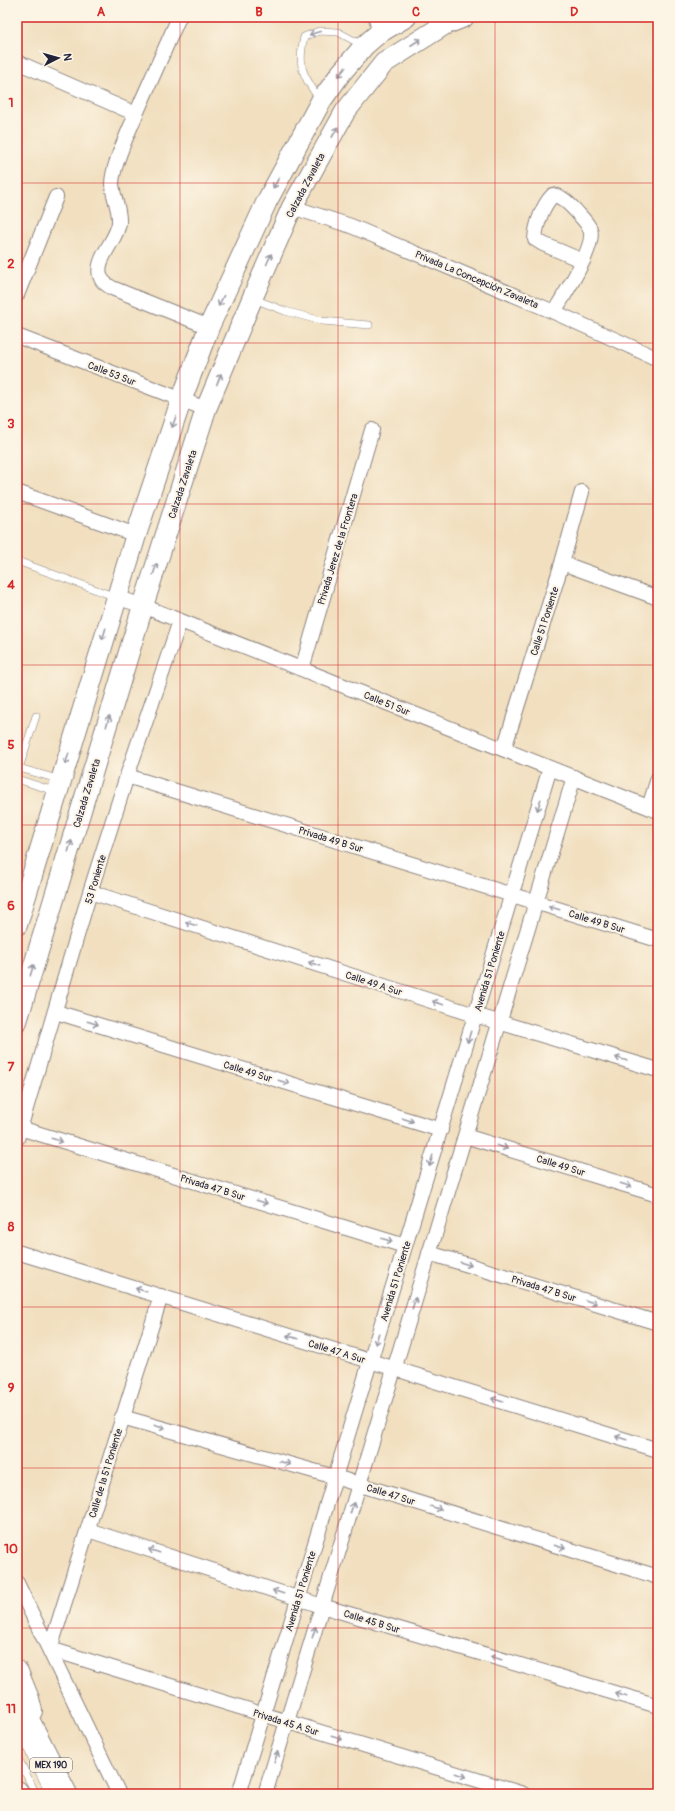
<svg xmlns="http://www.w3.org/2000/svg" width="675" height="1811" viewBox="0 0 675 1811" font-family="Pangolin,sans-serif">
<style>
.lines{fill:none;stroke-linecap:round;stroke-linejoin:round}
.lane-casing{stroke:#8a807d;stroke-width:8}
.street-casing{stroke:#8a807d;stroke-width:16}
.secondary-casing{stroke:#8a807d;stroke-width:22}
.primary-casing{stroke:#8a807d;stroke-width:24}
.lane{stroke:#fff;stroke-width:7}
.street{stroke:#fff;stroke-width:14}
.secondary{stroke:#fff;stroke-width:20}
.primary{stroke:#fff;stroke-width:22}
.oneway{stroke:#9c9ca7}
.grid{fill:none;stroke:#d62828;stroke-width:1;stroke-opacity:0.55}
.labels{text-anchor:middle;stroke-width:4;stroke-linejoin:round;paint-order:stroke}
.shield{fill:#fcf5e5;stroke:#63616e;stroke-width:1}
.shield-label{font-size:9px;font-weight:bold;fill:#22223b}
.street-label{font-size:10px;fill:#22223b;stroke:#fcf5e5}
.neatline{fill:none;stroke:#d62828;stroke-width:1.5}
.grid-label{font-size:13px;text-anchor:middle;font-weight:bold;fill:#d62828}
</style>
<rect width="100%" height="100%" fill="#fcf5e5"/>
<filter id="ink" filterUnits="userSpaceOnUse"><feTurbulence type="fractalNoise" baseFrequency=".025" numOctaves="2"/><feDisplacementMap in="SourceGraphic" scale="8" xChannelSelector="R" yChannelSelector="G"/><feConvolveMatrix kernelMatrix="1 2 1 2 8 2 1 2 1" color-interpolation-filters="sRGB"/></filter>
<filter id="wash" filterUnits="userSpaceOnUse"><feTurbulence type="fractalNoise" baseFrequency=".012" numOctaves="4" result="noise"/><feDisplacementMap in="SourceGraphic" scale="16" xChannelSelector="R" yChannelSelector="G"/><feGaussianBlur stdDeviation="0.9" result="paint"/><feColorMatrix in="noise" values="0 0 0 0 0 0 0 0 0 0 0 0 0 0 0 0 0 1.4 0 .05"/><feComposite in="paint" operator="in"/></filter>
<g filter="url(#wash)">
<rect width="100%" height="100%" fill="#f1dfbf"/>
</g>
<g filter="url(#ink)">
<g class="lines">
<defs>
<path id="lane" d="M320 100C303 75 297 68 304 37L319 31 338 32 362 45
M254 299 285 311 322 321 369 325
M17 561 116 597
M36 716 19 768 61 780
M17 779 57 792
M17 1728 50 1794
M17 1756 36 1794"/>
<path id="street" d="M376 17 379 33
M17 62 136 114C129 131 112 166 112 184 113 197 120 209 119 223 117 241 91 262 102 280 104 283 109 286 112 288L209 327
M136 114 179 17
M292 207 351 226 554 312 658 359
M17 295 56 197
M554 312C563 297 597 245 590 229 587 222 580 216 575 210 568 203 563 197 553 195 543 205 536 224 535 239L543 244 583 261
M17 336 206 409
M17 492 136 535
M562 563 658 598
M116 597 143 606 658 811
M302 669 372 430
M504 749 562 563 582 492
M127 776 658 940
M649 807 658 778
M90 892 475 1015 658 1070
M56 1012 441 1130
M20 1128 405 1246
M465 1136 658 1195
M17 1139 90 892 127 776 180 621
M17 1252 658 1450
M429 1253 658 1323
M161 1296 50 1649 523 1794
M122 1417 335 1477 658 1577
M88 1530 322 1606 658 1706
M17 1583 119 1794
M239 1794 550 768
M265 1794 574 777"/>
<path id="secondary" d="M17 925 136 535 181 401 209 327 267 201 321 101 341 73 364 46 379 33 406 17
M17 1021 143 606 206 409 252 299 292 207 345 112 384 63 444 25 464 17"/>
<path id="primary" d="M17 1672 28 1699 31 1711
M17 1698 66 1794
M17 1792 18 1794"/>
</defs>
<use href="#lane" class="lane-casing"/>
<use href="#street" class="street-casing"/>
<use href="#secondary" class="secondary-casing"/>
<use href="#primary" class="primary-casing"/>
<use href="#lane" class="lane"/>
<use href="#street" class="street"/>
<use href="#secondary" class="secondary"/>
<use href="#primary" class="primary"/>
</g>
<defs><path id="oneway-shaft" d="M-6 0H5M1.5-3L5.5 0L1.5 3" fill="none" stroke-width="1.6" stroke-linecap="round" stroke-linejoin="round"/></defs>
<g class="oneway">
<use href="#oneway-shaft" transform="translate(315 33) rotate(162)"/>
<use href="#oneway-shaft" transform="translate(416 42) rotate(-33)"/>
<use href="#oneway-shaft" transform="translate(342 72) rotate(129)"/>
<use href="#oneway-shaft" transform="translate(335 132) rotate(-61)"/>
<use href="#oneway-shaft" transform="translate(276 183) rotate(119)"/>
<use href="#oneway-shaft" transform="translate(269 259) rotate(-66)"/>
<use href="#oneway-shaft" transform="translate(221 301) rotate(115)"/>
<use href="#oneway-shaft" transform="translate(219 379) rotate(-68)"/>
<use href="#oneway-shaft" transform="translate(174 422) rotate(109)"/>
<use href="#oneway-shaft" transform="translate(155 569) rotate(-72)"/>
<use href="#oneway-shaft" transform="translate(104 634) rotate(107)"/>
<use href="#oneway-shaft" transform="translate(108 721) rotate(-73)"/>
<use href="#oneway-shaft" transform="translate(67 759) rotate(107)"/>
<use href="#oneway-shaft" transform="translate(539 805) rotate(107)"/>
<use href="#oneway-shaft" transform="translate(70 846) rotate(-73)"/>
<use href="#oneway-shaft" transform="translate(554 908) rotate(-163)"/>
<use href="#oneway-shaft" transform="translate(191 924) rotate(-162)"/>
<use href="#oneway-shaft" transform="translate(314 964) rotate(-162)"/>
<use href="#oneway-shaft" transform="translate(32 970) rotate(-73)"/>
<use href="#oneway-shaft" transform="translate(438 1003) rotate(-162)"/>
<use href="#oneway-shaft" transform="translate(93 1023) rotate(17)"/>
<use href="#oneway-shaft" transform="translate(469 1037) rotate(107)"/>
<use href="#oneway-shaft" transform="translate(621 1059) rotate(-163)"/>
<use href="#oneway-shaft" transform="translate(284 1082) rotate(17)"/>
<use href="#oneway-shaft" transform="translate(408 1120) rotate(17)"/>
<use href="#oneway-shaft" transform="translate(57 1140) rotate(17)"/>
<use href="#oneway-shaft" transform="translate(502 1147) rotate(17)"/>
<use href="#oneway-shaft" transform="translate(431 1161) rotate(107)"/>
<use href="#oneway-shaft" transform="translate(626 1185) rotate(17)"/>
<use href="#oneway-shaft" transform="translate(262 1202) rotate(17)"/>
<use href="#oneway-shaft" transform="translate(387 1240) rotate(17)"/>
<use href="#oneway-shaft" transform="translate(466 1264) rotate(17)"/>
<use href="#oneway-shaft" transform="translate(141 1290) rotate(-163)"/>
<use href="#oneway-shaft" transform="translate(591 1302) rotate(17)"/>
<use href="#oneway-shaft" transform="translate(414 1303) rotate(-73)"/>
<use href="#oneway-shaft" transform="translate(292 1337) rotate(-163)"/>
<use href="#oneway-shaft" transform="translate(377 1339) rotate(107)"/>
<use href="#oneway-shaft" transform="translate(497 1400) rotate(-163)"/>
<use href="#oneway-shaft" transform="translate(160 1427) rotate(16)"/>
<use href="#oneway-shaft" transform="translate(621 1438) rotate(-163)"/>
<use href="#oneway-shaft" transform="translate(285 1463) rotate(16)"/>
<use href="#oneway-shaft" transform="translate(352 1508) rotate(-73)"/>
<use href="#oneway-shaft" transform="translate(436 1508) rotate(17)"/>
<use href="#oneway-shaft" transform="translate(560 1547) rotate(17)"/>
<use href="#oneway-shaft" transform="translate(154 1551) rotate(-162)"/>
<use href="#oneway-shaft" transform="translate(278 1592) rotate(-162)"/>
<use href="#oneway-shaft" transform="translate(314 1632) rotate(-73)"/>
<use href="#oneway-shaft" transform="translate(496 1658) rotate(-163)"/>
<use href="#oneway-shaft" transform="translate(621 1695) rotate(-163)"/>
<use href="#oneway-shaft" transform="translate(337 1738) rotate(17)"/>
<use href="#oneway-shaft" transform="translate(276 1757) rotate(-73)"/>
<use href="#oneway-shaft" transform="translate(461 1775) rotate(17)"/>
</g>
</g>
<path class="grid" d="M180 17V1794M338 17V1794M495 17V1794M17 183H658M17 343H658M17 504H658M17 665H658M17 825H658M17 986H658M17 1146H658M17 1307H658M17 1468H658M17 1628H658"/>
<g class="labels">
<rect class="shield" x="30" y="1758" width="42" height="14" rx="3"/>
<g class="shield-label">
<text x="51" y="1768">MEX 190</text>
</g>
<g class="street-label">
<text transform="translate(305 185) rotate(-62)" y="4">Calzada Zavaleta</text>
<text transform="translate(477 279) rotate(23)" y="4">Privada La Concepción Zavaleta</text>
<text transform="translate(112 373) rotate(21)" y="4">Calle 53 Sur</text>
<text transform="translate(182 484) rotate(-72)" y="4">Calzada Zavaleta</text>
<text transform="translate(337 549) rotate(-73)" y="4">Privada Jerez de la Frontera</text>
<text transform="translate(544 621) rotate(-72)" y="4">Calle 51 Poniente</text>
<text transform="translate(387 703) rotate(22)" y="4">Calle 51 Sur</text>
<text transform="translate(86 793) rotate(-73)" y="4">Calzada Zavaleta</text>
<text transform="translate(331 839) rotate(17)" y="4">Privada 49 B Sur</text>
<text transform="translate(95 879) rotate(-73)" y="4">53 Poniente</text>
<text transform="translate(597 921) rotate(17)" y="4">Calle 49 B Sur</text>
<text transform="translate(489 971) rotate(-73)" y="4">Avenida 51 Poniente</text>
<text transform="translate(374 983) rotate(18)" y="4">Calle 49 A Sur</text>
<text transform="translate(248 1071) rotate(17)" y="4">Calle 49 Sur</text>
<text transform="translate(561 1165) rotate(17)" y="4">Calle 49 Sur</text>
<text transform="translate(213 1187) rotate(17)" y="4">Privada 47 B Sur</text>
<text transform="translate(395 1281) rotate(-73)" y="4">Avenida 51 Poniente</text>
<text transform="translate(544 1288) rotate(17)" y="4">Privada 47 B Sur</text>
<text transform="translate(337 1351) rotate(17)" y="4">Calle 47 A Sur</text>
<text transform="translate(105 1473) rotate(-73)" y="4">Calle de la 51 Poniente</text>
<text transform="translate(391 1494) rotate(17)" y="4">Calle 47 Sur</text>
<text transform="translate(300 1591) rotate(-73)" y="4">Avenida 51 Poniente</text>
<text transform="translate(372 1621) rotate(17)" y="4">Calle 45 B Sur</text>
<text transform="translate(286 1722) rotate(17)" y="4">Privada 45 A Sur</text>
</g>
</g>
<rect width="675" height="1811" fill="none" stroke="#fcf5e5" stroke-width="44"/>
<g transform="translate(58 58) rotate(84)" stroke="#fcf5e5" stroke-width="3" paint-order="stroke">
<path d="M0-3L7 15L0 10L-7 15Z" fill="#22223b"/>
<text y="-6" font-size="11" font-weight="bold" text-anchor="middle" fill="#22223b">N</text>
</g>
<rect x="22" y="22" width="631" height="1767" class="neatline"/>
<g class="grid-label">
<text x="101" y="16">A</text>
<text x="259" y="16">B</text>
<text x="416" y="16">C</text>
<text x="574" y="16">D</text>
<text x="11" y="107">1</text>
<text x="11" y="268">2</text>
<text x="11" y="428">3</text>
<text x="11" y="589">4</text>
<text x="11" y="749">5</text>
<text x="11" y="910">6</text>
<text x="11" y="1071">7</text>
<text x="11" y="1231">8</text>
<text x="11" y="1392">9</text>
<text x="11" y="1553">10</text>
<text x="11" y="1713">11</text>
</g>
</svg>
